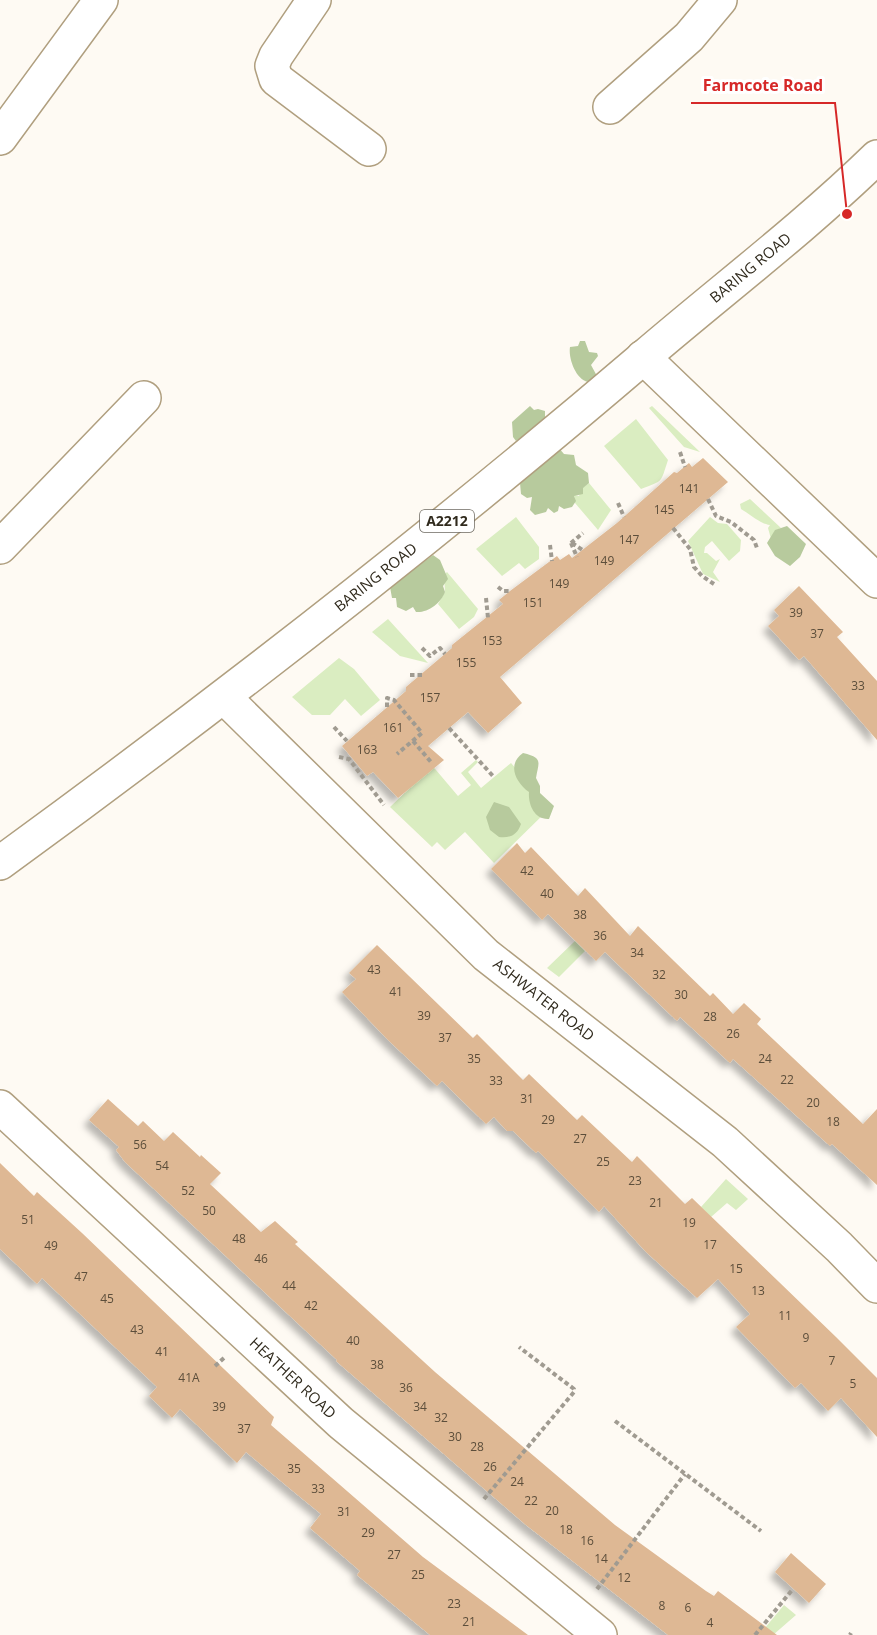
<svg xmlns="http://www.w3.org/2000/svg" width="877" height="1635" viewBox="0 0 877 1635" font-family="'Open Sans',sans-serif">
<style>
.green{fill:#daedc1}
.forest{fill:#b7ca9d}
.building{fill:#deb894;filter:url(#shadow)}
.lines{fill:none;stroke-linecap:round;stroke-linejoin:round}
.minor-casing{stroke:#b09f7f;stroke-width:36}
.major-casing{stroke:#b09f7f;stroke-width:36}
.path{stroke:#a09b91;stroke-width:4;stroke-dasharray:4.5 3;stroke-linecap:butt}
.minor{stroke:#fff;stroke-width:33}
.major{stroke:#fff;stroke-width:33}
.labels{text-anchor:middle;stroke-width:6;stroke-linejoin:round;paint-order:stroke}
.number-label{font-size:12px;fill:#5c4e3b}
.shield{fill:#fff;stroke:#6e6a61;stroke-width:1.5}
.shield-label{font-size:14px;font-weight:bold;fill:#302a1d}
.street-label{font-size:15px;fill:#302a1d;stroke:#fff}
.leader{fill:none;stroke:#d62828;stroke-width:2}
.callout-dot{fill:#d62828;stroke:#fff;stroke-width:2}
.callout-label{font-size:16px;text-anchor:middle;font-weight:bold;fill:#d62828;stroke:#fff;stroke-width:6;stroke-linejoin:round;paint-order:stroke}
</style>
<defs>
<filter id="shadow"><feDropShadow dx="-5.5" dy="5.5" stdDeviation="3" flood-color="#0004"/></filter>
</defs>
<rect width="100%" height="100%" fill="#fefaf3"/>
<path class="green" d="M652 406 700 452 684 447 649 408Z
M636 419 668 460C660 484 664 480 641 489L604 446Z
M589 483 611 510 598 530 575 503 574 495 579 496 582 488Z
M750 499 781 528 775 531 771 539 768 528 770 525C760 524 750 514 741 509L740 504Z
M516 517 539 547V559L525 569 519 563 502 576 476 549Z
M710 517 718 523 727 524 741 540 740 551 729 561 712 541 705 547 704 553H707L716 561 720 559 713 572 720 582 703 574 688 541Z
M447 572 478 609 474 617 459 629 438 604 445 592 444 575Z
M388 619 428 663 400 656 372 632Z
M339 658 354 669 380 700 361 716 345 699 330 715H312L292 697Z
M425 757 458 796 471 785 461 773 476 760 478 762 468 772 481 788 511 763 550 808 494 863 465 832 445 850 437 842 432 847 390 807 417 781Z
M575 941 585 951 559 977 547 968Z
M726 1179 748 1199 736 1210 727 1203 711 1217 701 1207Z
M784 1605 796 1615 773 1635H759Z"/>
<path class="forest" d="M580 341H585L589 352 597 353 598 356 591 365 597 376 590 382C577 382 568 359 570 347L578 346Z
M530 406 534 410 538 409 545 411V418L548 419 516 441 513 437 512 422Z
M558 447 564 454 574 455 576 465 588 473 589 483 583 488V494L574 496 576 501 572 507 564 509 559 506 558 511 554 513 548 508 546 512 535 515 530 510 532 497 527 498 521 494 520 483Z
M787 526 806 544 800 557 790 566 775 556 767 543 775 530Z
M433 555 440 560 448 579 443 586 445 592C441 603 428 613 416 612L413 607 406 611 397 607 396 598H392L390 587Z
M523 753C543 758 539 761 536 778L540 786V793L554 806 549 819C534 820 528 804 529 792 515 782 507 764 523 753Z
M494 802 509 807 521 824C517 835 511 838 499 837L490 830 486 817Z"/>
<path class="building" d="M703 458 728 482 500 677 522 703 488 733 468 712 428 746 444 760 398 798 373 772 367 776 342 746 406 691V687L452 648V645L503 604 499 600 510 591 557 556 560 560 569 554 572 558 617 523 674 472 677 473 689 463 692 467Z
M799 586 843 632 837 637 877 681V740L804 656 799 660 768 626 779 616 774 610Z
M517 843 525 853 531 847 578 896 585 888 630 936 638 926 710 996 713 993 733 1014 744 1003 761 1019 757 1024 863 1124 877 1109V1185L832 1144 830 1146 733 1059 730 1063 680 1017 677 1021 605 952 596 961 548 914 542 920 491 869Z
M377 945 473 1038 477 1034 523 1080 529 1074 577 1120 582 1115 632 1162 637 1156 685 1204 692 1198 836 1337 877 1378V1437L841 1398 828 1411 801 1383 795 1388 736 1327 750 1314 718 1279 697 1298 646 1252 604 1206 599 1212 538 1151 536 1153 513 1131H507L494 1117 486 1124 442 1081 437 1086 388 1040 342 992 356 979 349 973Z
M108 1099 138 1126 143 1121 164 1141 173 1132 200 1157 201 1155 221 1173 210 1184 261 1232 275 1221 298 1242 295 1244 435 1372 615 1525 706 1591 714 1596 718 1591 777 1635H668L526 1525 336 1361 337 1360 125 1162 116 1150 119 1147 89 1120Z
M0 1163 34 1196 37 1192 82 1233 274 1417 271 1425 423 1557 528 1635H430L357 1575 360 1571 310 1528 321 1514 294 1492 246 1452 237 1463 180 1409 172 1418 149 1396 157 1387 42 1278 37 1284 0 1249Z
M791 1553 826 1584 809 1603 775 1572Z"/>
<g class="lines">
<defs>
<g id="minor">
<path d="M314 0 276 56 272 66 276 79 369 149"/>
<path d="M610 107 689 37 720 0"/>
<path d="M0 138 101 0"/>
<path d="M643 357 877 581"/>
<path d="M0 547 144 398"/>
<path id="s1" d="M224 697 486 955 725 1142 839 1247 877 1286"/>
<path id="s2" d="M0 1107 341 1423 600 1635"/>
</g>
<g id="major">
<path id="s3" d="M0 863C221 702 437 534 645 356 722 290 804 228 877 157"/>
</g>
</defs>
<use href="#minor" class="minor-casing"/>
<use href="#major" class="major-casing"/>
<path class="path" d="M680 452 685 467
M708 499 716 516 731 522 754 540 757 548
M618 503 624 517
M673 528 690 549 694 567 702 576 714 584
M571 543 583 533
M571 543 577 557
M572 543 584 551
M550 545 552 561
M498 587 503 591H510
M486 598 488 618
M422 648 430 656 440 648 445 654
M410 675H425
M387 707V698L394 700 422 733 397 754
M334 727 347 741
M449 728 493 776
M413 741 431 762
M339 757 349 759 384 805
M215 1366 225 1357
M615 1421 761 1531
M484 1499 574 1392V1389L519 1347
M597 1589 685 1474
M755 1635 793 1589
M850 1635 851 1633"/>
<use href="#minor" class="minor"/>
<use href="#major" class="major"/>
</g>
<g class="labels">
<g class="number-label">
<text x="689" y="493">141</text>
<text x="664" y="514">145</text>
<text x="629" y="544">147</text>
<text x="604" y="565">149</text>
<text x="559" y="588">149</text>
<text x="533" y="607">151</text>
<text x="796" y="617">39</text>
<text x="817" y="638">37</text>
<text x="492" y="645">153</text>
<text x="466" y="667">155</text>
<text x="858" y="690">33</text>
<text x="430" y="702">157</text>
<text x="393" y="732">161</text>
<text x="367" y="754">163</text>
<text x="527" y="875">42</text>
<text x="547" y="898">40</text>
<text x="580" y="919">38</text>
<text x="600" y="940">36</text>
<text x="637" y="957">34</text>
<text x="374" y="974">43</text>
<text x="659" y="979">32</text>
<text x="396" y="996">41</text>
<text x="681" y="999">30</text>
<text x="424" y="1020">39</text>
<text x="710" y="1021">28</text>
<text x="733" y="1038">26</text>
<text x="445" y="1042">37</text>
<text x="474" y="1063">35</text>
<text x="765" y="1063">24</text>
<text x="787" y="1084">22</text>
<text x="496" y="1085">33</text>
<text x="527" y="1103">31</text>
<text x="813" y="1107">20</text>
<text x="548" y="1124">29</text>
<text x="833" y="1126">18</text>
<text x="580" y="1143">27</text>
<text x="140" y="1149">56</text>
<text x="603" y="1166">25</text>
<text x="162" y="1170">54</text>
<text x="635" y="1185">23</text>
<text x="188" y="1195">52</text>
<text x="656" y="1207">21</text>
<text x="209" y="1215">50</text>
<text x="28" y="1224">51</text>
<text x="689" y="1227">19</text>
<text x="239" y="1243">48</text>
<text x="710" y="1249">17</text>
<text x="51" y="1250">49</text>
<text x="261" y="1263">46</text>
<text x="736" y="1273">15</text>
<text x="81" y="1281">47</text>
<text x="289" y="1290">44</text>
<text x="758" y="1295">13</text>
<text x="107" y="1303">45</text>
<text x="311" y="1310">42</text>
<text x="785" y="1320">11</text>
<text x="137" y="1334">43</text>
<text x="806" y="1342">9</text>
<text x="353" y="1345">40</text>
<text x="162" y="1356">41</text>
<text x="832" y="1365">7</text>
<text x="377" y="1369">38</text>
<text x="189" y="1382">41A</text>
<text x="853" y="1388">5</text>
<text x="406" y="1392">36</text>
<text x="219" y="1411">39</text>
<text x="420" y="1411">34</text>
<text x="441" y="1422">32</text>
<text x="244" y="1433">37</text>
<text x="455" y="1441">30</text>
<text x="477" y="1451">28</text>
<text x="490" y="1471">26</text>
<text x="294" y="1473">35</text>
<text x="517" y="1486">24</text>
<text x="318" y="1493">33</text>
<text x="531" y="1505">22</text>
<text x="552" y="1515">20</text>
<text x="344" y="1516">31</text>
<text x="566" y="1534">18</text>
<text x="368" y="1537">29</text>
<text x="587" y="1545">16</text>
<text x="394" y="1559">27</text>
<text x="601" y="1563">14</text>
<text x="418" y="1579">25</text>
<text x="624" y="1582">12</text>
<text x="454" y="1608">23</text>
<text x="662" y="1610">8</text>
<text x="688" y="1612">6</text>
<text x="469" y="1626">21</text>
<text x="710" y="1627">4</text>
</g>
<rect class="shield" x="420" y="510" width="54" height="22" rx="4.5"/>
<g class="shield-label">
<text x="447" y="526">A2212</text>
</g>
<g class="street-label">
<text dy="5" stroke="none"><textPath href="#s3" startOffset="958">BARING ROAD</textPath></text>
<text dy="5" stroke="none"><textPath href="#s3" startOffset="472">BARING ROAD</textPath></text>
<text dy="5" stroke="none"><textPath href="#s1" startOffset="441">ASHWATER ROAD</textPath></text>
<text dy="5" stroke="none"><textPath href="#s2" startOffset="399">HEATHER ROAD</textPath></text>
</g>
</g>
<path class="leader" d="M847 214L835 103H691"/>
<circle class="callout-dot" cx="847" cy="214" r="6"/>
<g class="callout-label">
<text x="763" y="91">Farmcote Road</text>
</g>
</svg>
